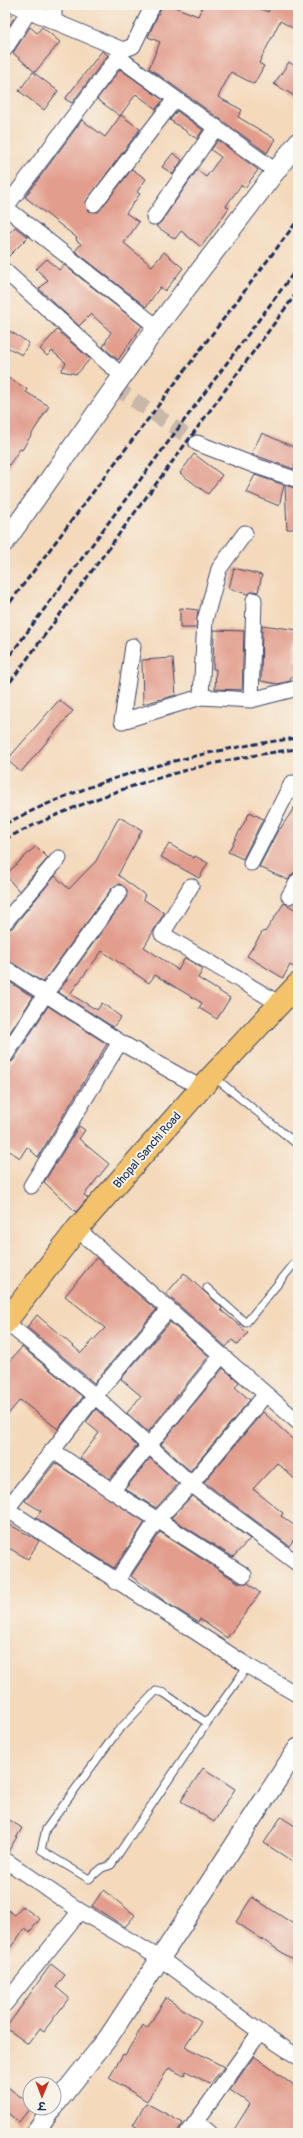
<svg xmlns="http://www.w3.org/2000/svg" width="303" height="2138" viewBox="0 0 303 2138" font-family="Pangolin,'Playpen Sans Deva',sans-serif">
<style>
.building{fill:#e29d8d}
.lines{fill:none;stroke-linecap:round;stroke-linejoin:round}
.minor-tunnel{stroke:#c9b7a8;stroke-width:15;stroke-dasharray:15 8;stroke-linecap:butt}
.service-casing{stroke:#3c486c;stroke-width:9}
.minor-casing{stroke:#3c486c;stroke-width:17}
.tertiary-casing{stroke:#3c486c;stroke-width:21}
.primary-casing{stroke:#3c486c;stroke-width:24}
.service{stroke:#fff;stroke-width:7}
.minor{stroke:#fff;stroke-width:15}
.tertiary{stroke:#fff;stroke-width:19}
.primary{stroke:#f3c26a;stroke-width:22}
.rail{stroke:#1b2f5e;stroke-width:3;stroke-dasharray:6 3;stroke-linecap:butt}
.labels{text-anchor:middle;stroke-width:4;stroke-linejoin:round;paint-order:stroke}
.street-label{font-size:12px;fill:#1b2f5e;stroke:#f7f3e8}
</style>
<rect width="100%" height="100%" fill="#f7f3e8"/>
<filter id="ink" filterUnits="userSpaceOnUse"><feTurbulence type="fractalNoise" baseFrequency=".025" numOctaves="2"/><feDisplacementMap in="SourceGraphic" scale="8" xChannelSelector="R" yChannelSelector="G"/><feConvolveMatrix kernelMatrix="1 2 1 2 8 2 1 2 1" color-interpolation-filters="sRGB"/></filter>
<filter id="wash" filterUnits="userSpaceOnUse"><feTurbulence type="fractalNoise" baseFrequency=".012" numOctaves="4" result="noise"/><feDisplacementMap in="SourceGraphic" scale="16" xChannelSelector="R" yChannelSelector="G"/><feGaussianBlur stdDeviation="0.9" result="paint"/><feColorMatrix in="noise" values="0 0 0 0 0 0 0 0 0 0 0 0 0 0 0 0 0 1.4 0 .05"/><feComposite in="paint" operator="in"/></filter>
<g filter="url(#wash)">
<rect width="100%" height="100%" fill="#f4d9bb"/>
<g id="blocks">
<path class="building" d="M162 5H169L198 16 203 5H251L268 12 271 5H298V31L280 21 259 63 264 66 254 84 231 72 218 97 242 110 238 117 275 139 267 153 149 68 160 42 148 37Z
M5 10 14 18 5 32Z
M30 27 37 33 42 27 60 42 35 72 13 53Z
M102 51 108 55 72 103 65 99Z
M289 62 298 68V98L274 84Z
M120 69 163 100 156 109 136 94 120 116 97 99Z
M33 72 58 91 44 110 19 91Z
M177 111 203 130 197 139 170 120Z
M121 115 140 129 85 203 89 211 98 212 132 169 146 179 137 192 140 194 126 213 139 222 124 243 152 266 164 252 183 268 165 291 160 287 146 307 75 251 81 244 76 240 77 238 25 197 82 120 105 137Z
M218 140 258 170 245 188 241 185 226 206 229 208 201 247 181 231 175 239 156 226 161 222 197 170 206 177 221 157 211 150Z
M173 153 182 160 173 174 162 167Z
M15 227 28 237 5 260V237Z
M47 259 59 270 64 265 142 326 118 360 103 347 111 332 91 314 79 326 39 289 48 280 36 269Z
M5 328 29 343 22 355 5 346Z
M57 330 90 359 77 374 61 371 66 363 52 351 47 356 40 349Z
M5 376 27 389 26 392 49 406 22 450 20 449 5 471Z
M262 433 298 449 294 469 251 454Z
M194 454 222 475 208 494 180 473Z
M255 475 284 485 279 506 246 492Z
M285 485 298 489V529H287Z
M234 568 262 575 258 592 254 591 248 594 229 589Z
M180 608 198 610 196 628H180Z
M262 625 298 630 293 661H298V677H291L290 681 278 684 261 681Z
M214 630 244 631 242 690 215 689 216 669H213Z
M173 658 176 695 143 704 142 660Z
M59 700 73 711 21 772 7 760Z
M298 802V872L293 873 288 880 259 867 279 828 280 829Z
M250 812 263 819 243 859 228 852Z
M119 817 142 830 118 875 145 895 143 899 164 913 144 947 178 970 185 958 203 969 198 978 230 998 217 1019 199 1008 202 1003 155 975 149 983 102 951 70 994 97 1010 102 1003 121 1017 113 1027 58 992 126 898 127 890 120 884 112 888 43 982 5 959V931L12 928 55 876 69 889 96 861Z
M169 844 194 858 195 856 208 863 199 878 161 857Z
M36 846 48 858 19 891 5 875Z
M284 903 298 911V970L290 965 283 978 247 956 263 931 265 932Z
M5 979 33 997 5 1040Z
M48 1006 107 1044 38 1157 27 1147 20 1158 5 1148V1065L13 1061Z
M79 1126 85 1130 79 1139 109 1164 84 1195 88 1198 76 1212 44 1182Z
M96 1258 156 1310 94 1383 27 1327 37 1315 81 1353 105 1328 65 1296Z
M184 1273 222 1308 221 1310 248 1333 238 1345 232 1340 226 1347 166 1294Z
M170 1322 209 1356 148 1432 127 1413 141 1396 121 1379Z
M22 1347 83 1397 58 1429 20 1400 5 1418V1366Z
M223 1368 239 1382 235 1387 250 1400 190 1471 161 1444Z
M96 1409 137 1446 110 1479 80 1458 99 1433 86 1422Z
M263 1412 298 1444V1482L277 1463 253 1489 283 1513 281 1516 298 1528V1534L289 1546 204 1482Z
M150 1458 178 1484 156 1508 125 1489Z
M55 1463 145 1522 114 1568 36 1518 41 1511 25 1501Z
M192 1496 250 1539 233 1557 171 1518Z
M5 1522 39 1541 28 1559 5 1546Z
M160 1532 239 1583H248L260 1593 227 1638 200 1619 198 1622 167 1603 131 1576Z
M203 1768 235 1789 214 1822 181 1801Z
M5 1817 22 1828 8 1852 5 1851Z
M281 1817 298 1828V1865L264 1843Z
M103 1890 135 1915 125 1927 92 1906Z
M252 1897 298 1927V1963L236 1922Z
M22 1906 40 1919 30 1932 25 1928 5 1955V1908L15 1915Z
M51 1964 65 1975 56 1987 69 1998 44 2031 40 2028 28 2044 6 2028Z
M166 1998 201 2021 185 2046 224 2067 210 2084 186 2071 184 2076 169 2068 147 2101 109 2078 123 2054 125 2055 143 2025 147 2028Z
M254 2056 298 2089V2133H232L250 2104 230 2090Z
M5 2085 30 2104V2108L19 2122 5 2111Z
M146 2103 183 2123 177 2133H147L133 2125Z"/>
</g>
</g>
<g filter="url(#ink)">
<use href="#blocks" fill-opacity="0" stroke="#3c486c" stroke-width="1"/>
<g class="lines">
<path class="minor-tunnel" d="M115 387 197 443"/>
<defs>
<path id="service" d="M214 1077 298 1145
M207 1288 246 1323 298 1259
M207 1723 164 1693 156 1691 117 1732 46 1829 41 1850 89 1879 102 1868 111 1865 207 1723 248 1666"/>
<path id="minor" d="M15 5 123 50
M54 5V22
M5 49 29 11
M118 57 277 172
M94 204 175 99
M5 207 157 327
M6 207 123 50 133 46 153 5
M154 217 216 127
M5 271 122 376
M197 443 256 466 298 480
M133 646 122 721 201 697 251 700 298 688
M201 697 205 620 219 569 245 533
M251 700 254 600
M251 863 292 783 298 787
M191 886 162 934 280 1004
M289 896 298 881
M5 922 59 858
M5 968 120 1042 201 1088
M5 1056 46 993 119 893
M31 1186 120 1042
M77 1229 298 1422
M6 1322 95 1396 191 1484 298 1564
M52 1450 112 1491 244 1575
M112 1491 222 1355
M5 1508 248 1666 298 1695
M7 1509 95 1396 168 1310
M116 1582 157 1520 191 1484 266 1394
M5 1860 80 1911 161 1959 260 2032 298 2057
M5 2004 80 1911
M196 2122 210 2133
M188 2133 260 2032"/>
<path id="tertiary" d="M5 542 157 327 298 142
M54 2106 108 2038 298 1748
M35 2133 52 2108"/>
<path id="primary" d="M5 1323 77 1229 201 1088 298 984"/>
</defs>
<use href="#service" class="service-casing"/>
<use href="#minor" class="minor-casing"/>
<use href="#tertiary" class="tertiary-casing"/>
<use href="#primary" class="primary-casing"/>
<use href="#service" class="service"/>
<use href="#minor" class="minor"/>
<use href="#tertiary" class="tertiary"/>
<use href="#primary" class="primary"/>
<path class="rail" d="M5 609 298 220
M5 662 298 267
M5 689 298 291
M5 824C94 778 199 750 298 738
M5 839C97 793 196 761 298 749"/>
</g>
</g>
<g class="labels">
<g class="street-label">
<text transform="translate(147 1150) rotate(-49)" y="4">Bhopal Sanchi Road</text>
</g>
</g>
<rect width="303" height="2138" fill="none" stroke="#f7f3e8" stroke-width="20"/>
<g transform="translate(42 2096) rotate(181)"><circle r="19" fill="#f7f3e8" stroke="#9fa5b1"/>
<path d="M0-3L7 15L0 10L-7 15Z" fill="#c8321e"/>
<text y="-6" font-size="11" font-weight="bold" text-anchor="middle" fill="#1b2f5e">उ</text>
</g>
</svg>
